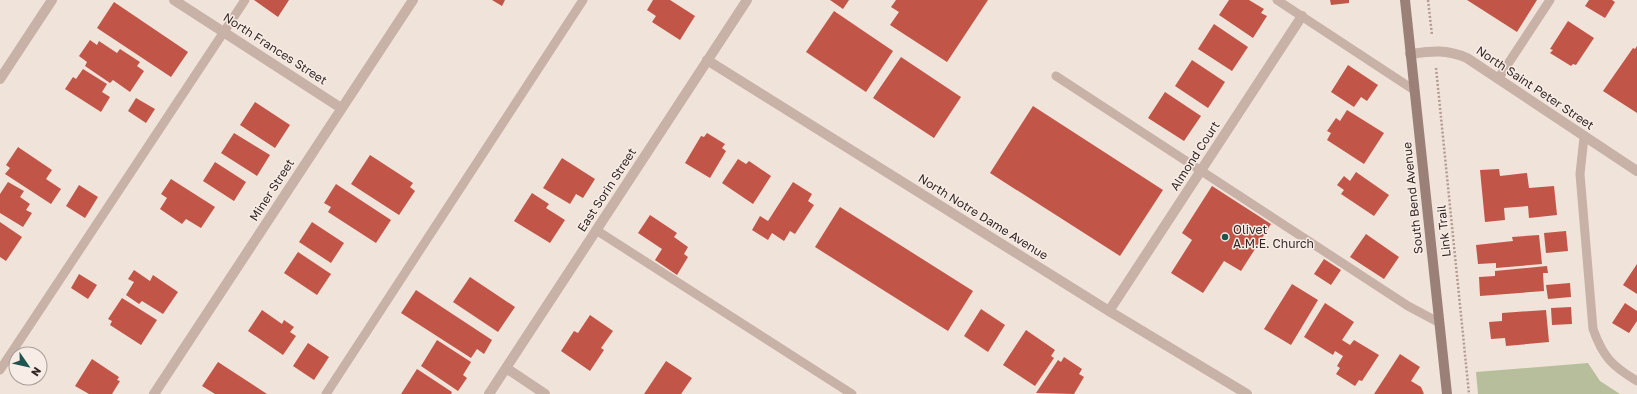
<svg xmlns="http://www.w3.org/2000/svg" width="1637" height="394" viewBox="0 0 1637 394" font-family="'Golos Text',sans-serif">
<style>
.green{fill:#b7be9b}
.building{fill:#c15548}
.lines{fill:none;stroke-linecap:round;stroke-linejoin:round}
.path{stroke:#b39b91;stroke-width:2.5;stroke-dasharray:2 2;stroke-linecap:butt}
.lane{stroke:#c8b1a7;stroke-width:9}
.street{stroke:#c8b1a7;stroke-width:10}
.secondary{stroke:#9b8078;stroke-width:10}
.poi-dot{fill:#1e5450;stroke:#f8ede6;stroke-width:1.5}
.labels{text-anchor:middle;stroke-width:3;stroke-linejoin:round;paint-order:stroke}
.street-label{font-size:12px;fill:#342927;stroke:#f8ede6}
.poi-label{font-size:12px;fill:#342927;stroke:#f8ede6;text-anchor:start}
</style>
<rect width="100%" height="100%" fill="#f0e3da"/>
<path class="green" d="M1588 363 1600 381 1620 394H1478L1476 372Z"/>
<path class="building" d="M254 0H289L278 17Z
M492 0H505L502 6Z
M653 0H670L695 16 680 40 652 22 656 16 647 10Z
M830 0H849L843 9Z
M896 0H988L947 62 890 25 899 12 891 7Z
M1229 0H1249L1264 9 1261 13 1267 16 1253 38 1219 15Z
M1330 0H1349V3L1331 5Z
M1467 0H1537L1517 32Z
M1589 0H1612L1615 2 1605 18 1585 6Z
M114 2 188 52 171 77 97 28Z
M834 11 893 51 866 92 806 52Z
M1568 21 1594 38 1576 65 1573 64 1571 66 1550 53 1553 50 1550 49Z
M1214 24 1248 47 1232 71 1198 49Z
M90 40 97 45 99 41 117 53 120 49 140 62 137 66 144 71 130 92 113 80 110 83 85 66 87 62 79 56Z
M1637 46V113L1603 91 1633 48 1635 49Z
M901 57 961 97 934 138 873 98Z
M1192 60 1225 82 1208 108 1175 86Z
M1348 65 1378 85 1367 101 1361 97 1354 107 1331 92Z
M83 69 107 84 102 92 110 97 101 112 65 89 73 77 76 79Z
M1165 92 1201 116 1184 141 1148 118Z
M136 98 155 109 146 123 128 111Z
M255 102 290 125 275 148 240 125Z
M1033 106 1163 190 1120 256 990 173Z
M1347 110 1384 133 1364 164 1327 140 1331 133 1327 131 1336 118 1340 121Z
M234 133 270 155 257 176 221 153Z
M707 133 725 144 722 148 726 151 710 178 685 163 701 136 704 137Z
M18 147 52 170 46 179 61 189 51 204 5 174 10 168 6 165Z
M370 155 413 183 410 187 415 191 399 215 351 184Z
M562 158 595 179 583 198 576 194 570 204 543 188Z
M738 159 746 164 749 161 771 176 753 204 722 183Z
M215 162 246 182 234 201 203 181Z
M1499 169 1500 176 1527 173 1529 188 1554 186 1557 215 1529 218 1528 206 1504 208 1505 220 1485 222 1480 170Z
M1356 172 1389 195 1374 216 1341 194 1344 190 1337 185 1344 176 1350 181Z
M171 179 215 207 201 228 186 219 182 224 160 209 167 198 161 194Z
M8 182 24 191 20 197 30 204 26 210 32 213 23 227 0 213V194Z
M793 182 812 194 808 201 814 205 795 234 790 231 784 241 772 233 768 240 752 230 760 216 768 221Z
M336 184 391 220 376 243 328 212 331 207 324 203Z
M79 185 98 197 85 218 66 206Z
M1212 186 1271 224 1241 271 1224 261 1203 293 1171 273 1192 240 1182 233Z
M532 193 549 204 546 208 565 220 550 243 514 221Z
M840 207 973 291 948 331 815 247Z
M650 215 677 233 674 237 688 247 684 254 688 257 677 275 655 260 662 249 638 233Z
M0 222 22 237 6 261 0 257Z
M312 222 344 243 331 263 299 242Z
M1566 231 1568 251 1546 253 1544 233Z
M1366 234 1399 257 1384 279 1350 257Z
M1539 235 1542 264 1496 268V263L1478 264 1476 245 1513 241 1512 237Z
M298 252 331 274 317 295 284 273Z
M1324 259 1341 270 1331 285 1314 274Z
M1637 264V294L1623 285Z
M1547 266 1548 273H1543L1544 291 1480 296 1479 277 1495 276V271Z
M134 270 150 281 153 275 178 292 163 314 142 301 139 304 126 295 134 282 128 279Z
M79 274 97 285 88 299 71 288Z
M470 277 515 307 498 332 453 302Z
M1570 283 1571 297 1548 299 1546 285Z
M1292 284 1318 300 1291 345 1264 329Z
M416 290 492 340 484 354 477 349 471 358 401 313Z
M122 298 157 320 141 345 110 325 112 321 108 319Z
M1325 303 1354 322 1342 340 1350 345 1354 340 1379 355 1362 381 1359 380 1355 386 1336 374 1340 368 1337 366 1343 356 1335 351 1333 355 1304 337Z
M1625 303 1637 311V321L1629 333 1612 323Z
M1571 307 1572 324 1552 325 1551 308Z
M981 309 1005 325 988 352 964 336Z
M262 310 282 324 284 320 294 327 290 332 296 336 283 355 248 331Z
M1546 310 1549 342 1506 346 1505 338 1491 339 1489 322 1502 321V313Z
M590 315 613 331 601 348 604 350 590 371 561 351 574 331 578 333Z
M1026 330 1055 350 1051 356 1054 358 1035 386 1003 365Z
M437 340 471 362 463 375 467 378 458 391 421 366Z
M308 343 329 357 314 380 293 366Z
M1400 354 1420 367 1411 381 1421 387 1424 394H1374Z
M1064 357 1082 369 1079 374 1084 377 1074 394 1036 393 1058 360 1061 362Z
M92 359 119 377 117 380 120 381 112 394H89L75 386Z
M666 361 692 378 681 394H644Z
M218 362 267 394H215L202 386Z
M417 369 452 392 451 394H401Z"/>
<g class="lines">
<path class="path" d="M1428 0 1432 35
M1436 68 1469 394"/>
<path class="lane" d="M1277 0 1414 90
M1056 76 1408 306 1438 322
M1498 79 1550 0
M1584 137 1580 174 1593 329C1603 357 1612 366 1637 381
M596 230 852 394
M0 370 245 0
M326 394 583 0"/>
<path class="street" d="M174 0 341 108
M1410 54C1432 51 1446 49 1467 58L1637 171
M707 60 1109 311 1247 394
M0 79 52 0
M1109 311 1302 16
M506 368 545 394
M154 394 413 0
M489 394 747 0"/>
<path class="secondary" d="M1405 0 1447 394"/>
</g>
<circle class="poi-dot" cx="1225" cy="237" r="4"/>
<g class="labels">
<g class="street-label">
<text transform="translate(275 49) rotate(33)" y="4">North Frances Street</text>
<text transform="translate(1535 88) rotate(34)" y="4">North Saint Peter Street</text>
<text transform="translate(1195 156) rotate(-57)" y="4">Almond Court</text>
<text transform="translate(272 190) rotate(-57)" y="4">Miner Street</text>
<text transform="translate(607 190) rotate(-57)" y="4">East Sorin Street</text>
<text transform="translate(1413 198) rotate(-96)" y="4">South Bend Avenue</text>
<text transform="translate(983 217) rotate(32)" y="4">North Notre Dame Avenue</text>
<text transform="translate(1444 231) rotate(-96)" y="4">Link Trail</text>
</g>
<g class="poi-label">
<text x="1233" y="234">Olivet<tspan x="1233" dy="14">A.M.E. Church</tspan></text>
</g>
</g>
<g transform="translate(28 366) rotate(124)"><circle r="19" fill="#f8ede6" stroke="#aa9f9a"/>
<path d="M0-3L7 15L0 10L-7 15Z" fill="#1e5450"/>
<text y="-6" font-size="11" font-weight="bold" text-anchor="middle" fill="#342927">N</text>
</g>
</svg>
